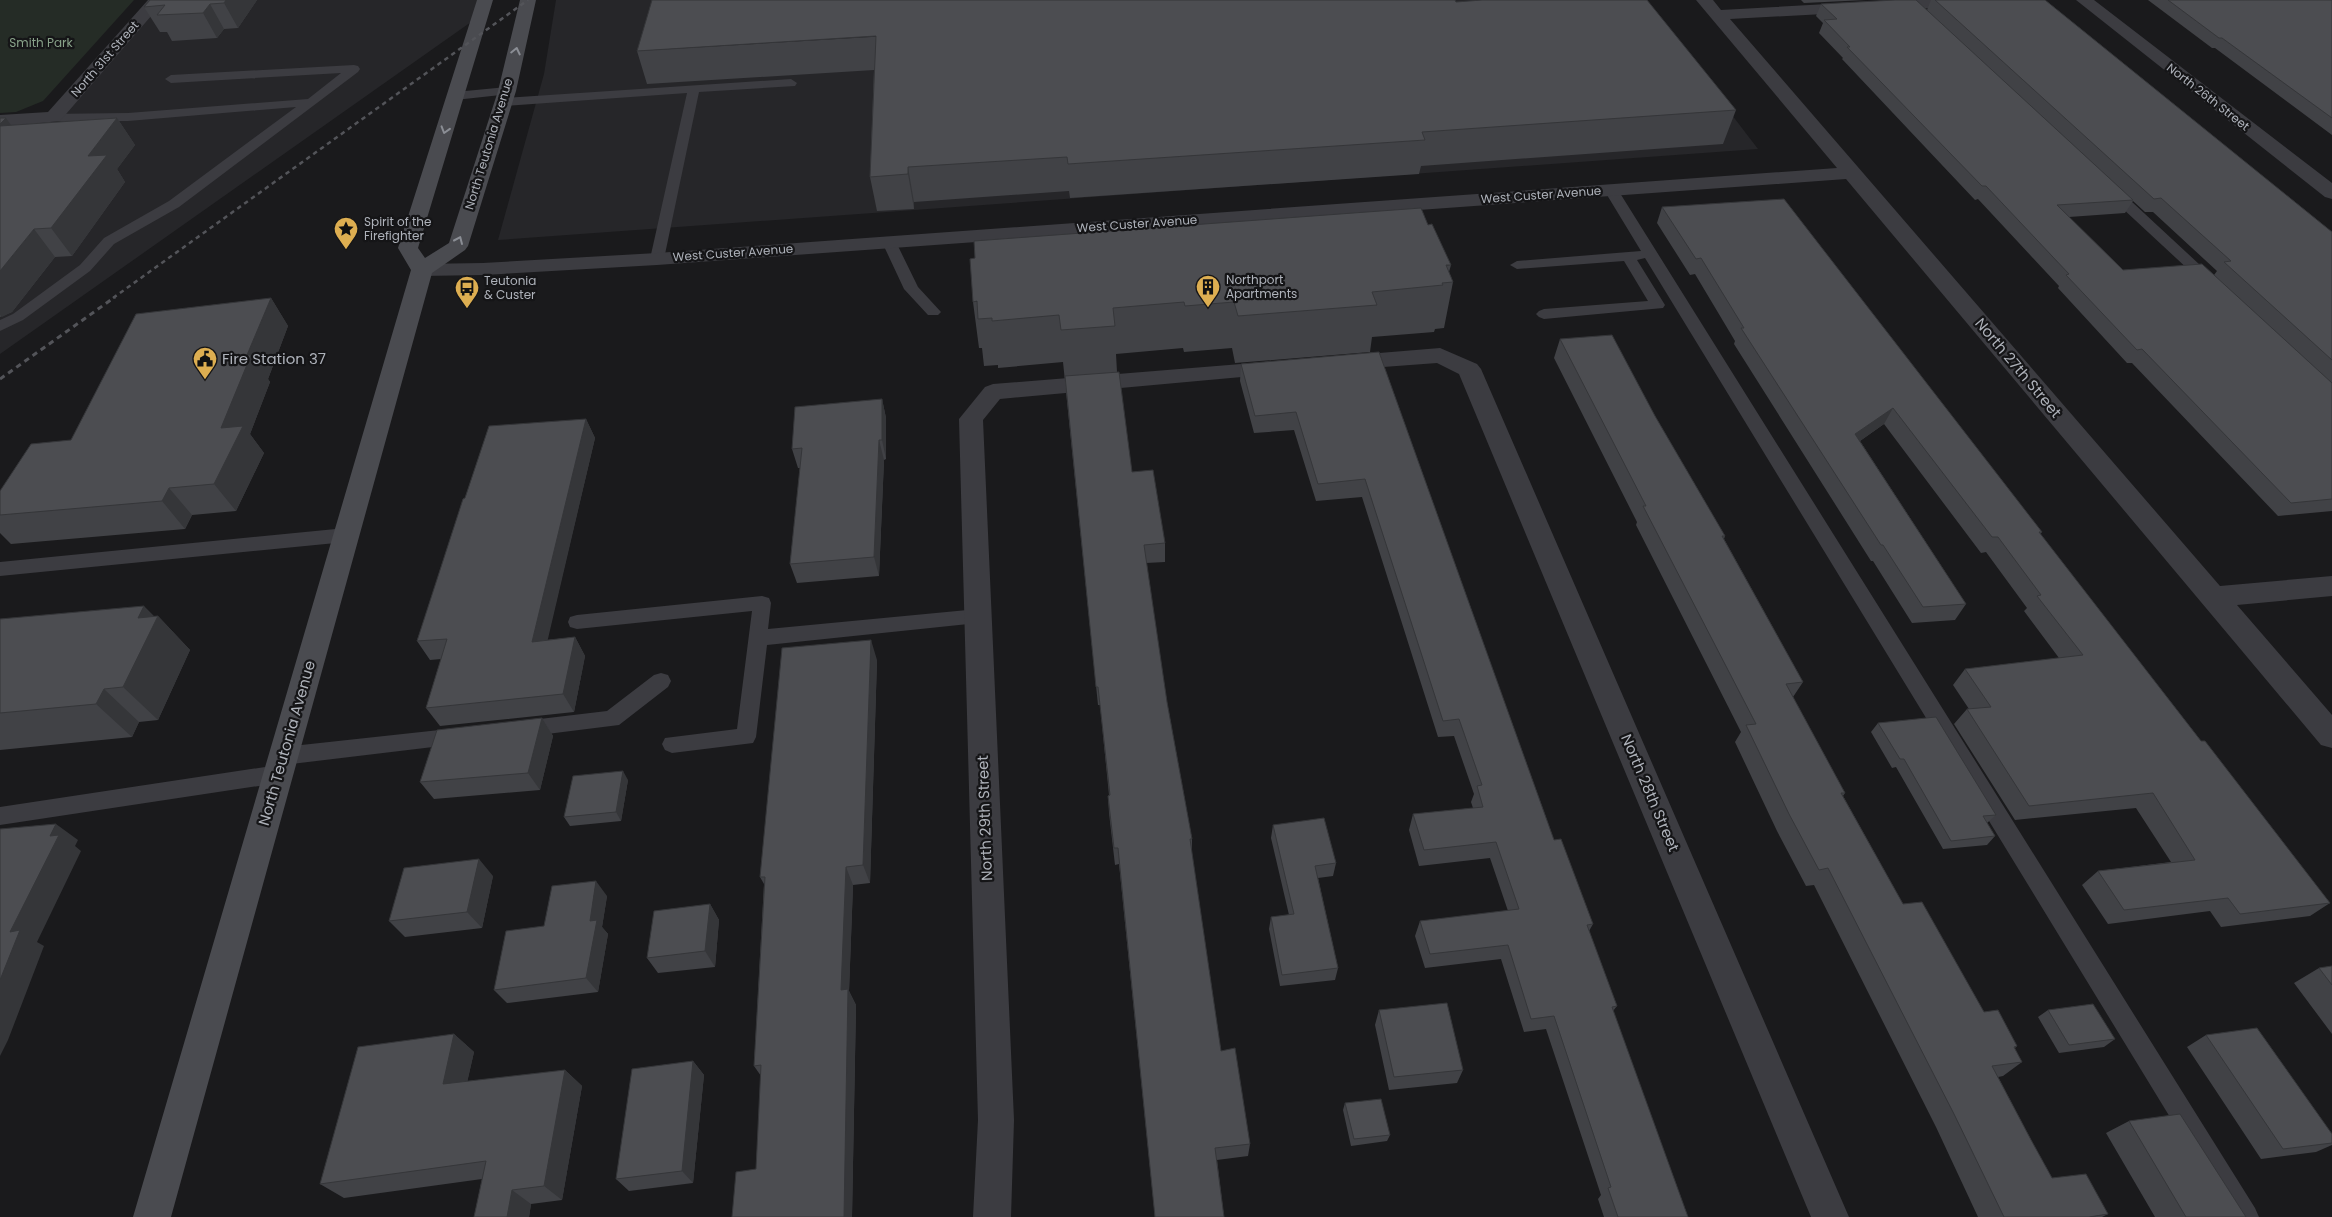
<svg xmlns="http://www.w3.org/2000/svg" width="2332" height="1217" viewBox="0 0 2332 1217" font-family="Poppins,sans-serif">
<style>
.built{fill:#262629}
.green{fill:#252c26}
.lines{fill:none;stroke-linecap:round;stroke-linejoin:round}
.lane{fill:#3c3c41;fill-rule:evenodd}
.street{fill:#3c3c41;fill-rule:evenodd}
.secondary{fill:#4a4b50;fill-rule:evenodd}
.rail-far1{stroke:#535459;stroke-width:2.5;stroke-dasharray:4.5 4;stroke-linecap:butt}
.rail{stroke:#535459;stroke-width:3;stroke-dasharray:5.5 4.5;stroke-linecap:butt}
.wall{fill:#414246;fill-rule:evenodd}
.shaded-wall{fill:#353639}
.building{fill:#4c4d51;stroke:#353639}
.oneway{stroke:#8b8e95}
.labels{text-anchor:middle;stroke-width:4.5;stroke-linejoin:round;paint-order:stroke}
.far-park-label{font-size:12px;fill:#88a289;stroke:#151517}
.far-street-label{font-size:12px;fill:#aeb2ba;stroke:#151517}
.far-poi-label{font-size:12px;fill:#aeb2ba;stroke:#151517;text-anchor:start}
.poi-label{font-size:15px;fill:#aeb2ba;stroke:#151517;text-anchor:start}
.street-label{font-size:15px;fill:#aeb2ba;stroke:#151517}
</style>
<rect width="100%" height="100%" fill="#1a1a1c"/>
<path class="built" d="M157 0H485L481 15 0 354V121L53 117Z
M556 0H1644L1758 149 498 240 544 74Z"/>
<path class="green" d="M0 0H134L43 101 16 112 0 113Z"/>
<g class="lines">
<path class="lane" d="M354 65 358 66 360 69 358 72 179 207 114 244 90 271 23 320 0 331V320L13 314 80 265 104 238 169 201 296 107 128 121H53L47 117 49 114 128 113 308 99 341 73 171 83 165 79 171 75Z
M791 79 797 83 795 86 699 92 664 259 657 263 650 259 687 93 504 106 498 102 504 98Z
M507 87 511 88 513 91 511 94 455 100 449 96 455 92Z
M1611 186 1618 190 2255 1208 2259 1217H2231L1645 258 1637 260 1665 305 1663 308 1544 319 1539 317 1536 314 1539 311 1544 309 1648 301 1624 261 1517 269 1510 265 1517 261 1641 251 1604 190Z
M2112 187 2117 188 2214 278 2216 281 2214 284H2204L2107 194 2105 191Z
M889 238 896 242 918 287 941 312 938 315H928L904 289 882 242Z
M346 528 352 530 355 535 352 540 346 542 0 576V562Z
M762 596 769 598 771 603 768 629 978 609 985 611 987 616 985 621 978 623 767 645 756 737 753 743 672 753 665 750 662 744 665 738 737 729 752 611 577 629 570 627 568 622 570 617 577 615Z
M661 673 668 675 671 681 668 687 619 725 523 737 516 735 513 729 516 723 523 721 607 711 654 675Z
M458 728 465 730 468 736 465 742 458 744 283 765 276 762 273 756 276 750 283 747Z
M278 765 285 768 288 774 285 780 278 783 0 825V807Z"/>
<path class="street" d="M148 0H165L60 121 0 127V115L48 112Z
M1696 0H1713L1721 10 1900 0H1998L1996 3 1990 5 1730 19 2220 586 2332 576V596L2237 605 2332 715V748L2321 745 1846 179 657 265 483 275 422 276 414 275 411 270 414 265 422 264 483 263 657 253 1837 168Z
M2076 0H2094L2332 183V199L2325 197Z
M1440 348 1477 364 1481 369 1849 1217H1811L1459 374 1437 363 1343 370 1335 368 1331 363 1335 358 1343 356Z
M1278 361 1286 363 1290 368 1286 373 1000 399 983 420 1014 1120 1011 1217H973L978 1120 959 419 985 387 993 384Z"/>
<path class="secondary" d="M477 0H493L418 248 425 258 449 243 498 91 520 0H536L516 91 468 246 465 250 432 273 171 1217H133L411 270 398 248Z"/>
<path class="rail-far1" d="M113 298 528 0"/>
<path class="rail" d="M0 379 115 297"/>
</g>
<path class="wall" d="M150 0H257L238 28 224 29 217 38 172 41 167 32H160L144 7Z
M1801 0H1866L1804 3Z
M1931 0H2045L2332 232V511L2278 516 2132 363H2127L2058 288 2059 286 1978 199 1975 200 1842 59 1843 58 1819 33 1823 23 1816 16 1821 4 1927 10ZM2133 201 2145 212H2153L2217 271 2214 275 2123 270 2069 217 2125 213Z
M2148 0H2332V135L2215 48H2212Z
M1456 2 1736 110 1723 144 1421 166 1419 174 1070 198 1069 191 914 202V209L877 211 870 177 874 70 647 84 637 51Z
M0 118 11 125 117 118 135 145 117 169 125 182 72 256 55 257 12 312 0 317Z
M1662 207 2042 532 2040 534 2201 741 2330 903 2310 916 2221 927 2210 911 2108 924 2082 885 2098 871 2171 862 2136 808 2015 820 1954 724 1967 709H1969L1953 685 1965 669 2059 658 2024 611 2027 608 1986 552 1981 553 1884 424 1860 441 1966 604 1955 620 1912 623 1873 561H1871L1734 344 1735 341 1695 274 1690 275 1657 223Z
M1451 265 1449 272 1453 282 1444 328 1435 329 1434 332 1372 337 1370 352 1235 363 1232 348 1184 352 1183 348 1116 354 1117 372 1132 472 1165 543V562L1146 563 1167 702 1192 839V854L1221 1051 1250 1144 1248 1156 1217 1160 1224 1217H1155L1119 864 1115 865 1109 813 1108 796 1109 795 1100 705H1098L1063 362 998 368V365L984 366 982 348H979L973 302Z
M271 298 288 326 268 379 270 382 250 434 264 453 236 511 192 515 185 529 11 544 0 533V491Z
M1560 339 1655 416 1725 536 1724 539 1803 682 1793 697 1845 793 1843 796 1903 904 1984 1012 2017 1046 2014 1049 2022 1062 2003 1076 1998 1077 2030 1138 2052 1178 2089 1217H1978L1936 1127 1814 885 1806 886 1777 831 1735 742 1741 732 1636 525 1637 522 1554 358Z
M1379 352 1554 840 1593 924 1589 931 1617 1006 1613 1011 1688 1217H1604L1598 1199 1601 1195 1546 1029 1524 1032 1501 959 1425 968 1415 936 1420 921 1508 911 1490 858 1419 866 1409 830 1413 814 1473 808 1471 802 1474 794 1454 736 1438 737 1362 497 1316 501 1294 430 1254 433 1240 381 1241 364Z
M882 399 886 418V459L884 460 879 576 797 583 790 564 800 468H798L792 449Z
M586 419 595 438 547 640 575 637 585 656 574 712 440 726 426 708 441 659 430 660 417 641 465 498Z
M158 616 190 650 158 720 139 722 132 737 0 750V619Z
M877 660 870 883 853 885 849 991 856 1005 852 1217H732L756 1169 761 1076 754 1066 764 884 760 877Z
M542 718 553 736 540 790 434 799 420 782Z
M1878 723 1996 815 1987 823 1995 836 1987 845 1943 849 1896 767 1892 768 1871 732Z
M628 780 621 821 570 826 564 817Z
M1273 825 1336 863 1333 876 1318 878 1338 968 1335 980 1280 986 1269 929 1271 917 1289 915 1271 838Z
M493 876 482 928 405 937 389 921Z
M607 896 602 927 608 934 598 992 507 1003 494 990 544 926Z
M710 904 719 920 715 967 658 973 647 958Z
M2332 966V1034L2294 983 2319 968Z
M1379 1010 1463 1070 1457 1083 1389 1090 1375 1025Z
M2048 1010 2115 1039 2104 1047 2059 1053 2038 1017Z
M454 1034 474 1052 467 1082 565 1070 582 1086 562 1200 531 1204 529 1217H474L482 1179 344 1198 320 1184Z
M2206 1035 2332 1134V1145L2316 1152 2261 1159 2187 1047Z
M693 1061 704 1075 693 1183 629 1191 616 1179Z
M1345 1103 1390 1135 1387 1141 1351 1146 1343 1110Z
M2129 1121 2246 1217H2155L2106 1133Z
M2108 1214 2102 1217H2090Z"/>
<path class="shaded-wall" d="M226 0H257L238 28 224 3Z
M210 4 224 29 217 38 203 13Z
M6 118 25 145 0 127V124Z
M117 118 135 145 117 169 125 182 72 256 51 228 88 156Z
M908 167 914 202V209L908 174Z
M34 229 55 257 12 312 2 317 0 315V271Z
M271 298 288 326 268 379 270 382 250 434 264 453 236 511 214 484 221 428 247 355Z
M882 399 886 418V459L882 440Z
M1893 408 1884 424 1847 450 1855 434Z
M586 419 595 438 543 660 532 642Z
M879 440 884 460 879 576 874 557Z
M169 488 192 515 185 529 162 501Z
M144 606 157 619 158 616 190 650 158 720 123 687 138 618Z
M575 637 585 656 574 712 563 694Z
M871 640 877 660 870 883 863 865Z
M104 689 139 722 132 737 96 704Z
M542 718 553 736 540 790 528 773Z
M623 771 628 780 621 821 616 812Z
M56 824 78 840 75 846 81 851 37 942 44 946 8 1040 0 1056V980L10 932 50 836Z
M479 859 493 876 482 928 467 912Z
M846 867 853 885 849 991 856 1005 852 1217H844L841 990Z
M596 881 607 896 602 927 608 934 598 992 586 978 590 921Z
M710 904 719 920 715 967 705 951Z
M454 1034 474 1052 463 1101 443 1084Z
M693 1061 704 1075 693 1183 682 1171Z
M565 1070 582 1086 562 1200 544 1186Z
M512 1190 531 1204 529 1217H507Z"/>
<path class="building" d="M150 0H226L224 3 210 4 203 13 157 15 165 5 144 7Z
M652 0H1455L1456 2 1482 0H1647L1736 110 1422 132 1425 140 1068 164 1067 157 908 167V174L870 177 876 36 637 51Z
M1895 0H1916L2133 200 2057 205 2123 270 2202 264 2332 383V499L2291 503 2142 349 2137 350 2066 275 2069 274 1986 186H1982L1847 47H1850L1824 20 1837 19 1821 4Z
M1935 0H2045L2332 232V360L2224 262 2231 261 2161 198 2154 199Z
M2168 0H2332V118L2222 38H2219Z
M0 118H6L0 124Z
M117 118 88 156 107 155 51 228 34 229 0 271V126Z
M1784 199 2042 532H2039L2201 741H2205L2330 903 2240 914 2228 898 2124 910 2098 871 2195 860 2153 793 2029 806 1967 709 1991 707 1965 669 2083 655 2037 596 2041 595 1998 537H1992L1893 408 1855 434 1966 604 1923 607 1883 545H1881L1741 328H1744L1701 258 1696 259 1662 207Z
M1421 208 1428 225 1432 224 1451 265H1446L1453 282 1442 283 1443 285 1372 292 1377 305 1238 316 1234 302 1185 306 1184 302 1113 308 1115 326 1061 330 1059 315 992 321V318L978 319 977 301 973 302 970 259 975 258 974 241Z
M271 298 247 355H251L221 428 243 426 214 484 169 488 162 501 0 515V491L31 444 71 440 136 314Z
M1612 335 1655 416 1725 536H1722L1803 682 1786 684 1845 793H1841L1903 904 1922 902 1984 1012 1998 1010 2017 1046 2014 1047 2022 1062 1992 1066 2030 1138 2052 1178 2086 1174 2108 1214 2089 1217H2004L1954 1114 1828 868 1819 870 1789 814 1746 725 1756 724 1643 506H1646L1560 339Z
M1379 352 1554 840 1561 839 1593 924 1587 925 1617 1006 1612 1007 1688 1217H1618L1608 1188 1611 1187 1554 1016 1531 1019 1508 945 1430 954 1420 921 1519 909 1496 842 1424 850 1413 814 1483 807 1477 786 1482 785 1459 719 1443 721 1365 479 1318 484 1296 412 1255 416 1241 364Z
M1119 372 1132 472 1153 470 1165 543 1144 545 1167 702 1192 839H1190L1221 1051 1235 1048 1250 1144 1215 1148 1224 1217H1155L1118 848H1114L1108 796 1110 795 1098 687H1096L1065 376Z
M882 399V440H879L874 557 790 564 802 448 792 449 795 407Z
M586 419 532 642 575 637 563 694 426 708 447 639 417 641 463 499 465 498 489 426Z
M144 606 138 618 158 616 123 687 104 689 96 704 0 713V619Z
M871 640 863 865 846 867 841 990 848 989 844 1217H732L736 1172 756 1169 761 1065 754 1066 765 877H760L782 648Z
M1936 717 1996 815 1983 816 1995 836 1951 841 1904 759H1900L1878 723Z
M542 718 528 773 420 782 437 730Z
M623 771 616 812 564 817 573 776Z
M1324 818 1336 863 1315 866 1338 968 1282 975 1271 917 1294 914 1273 825Z
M56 824 50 836 59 835 10 932 20 930 0 980V829Z
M479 859 467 912 389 921 404 868Z
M596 881 590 921 597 920 586 978 494 990 506 931 544 926 552 886Z
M710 904 705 951 647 958 654 911Z
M2332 966V985L2319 968Z
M1447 1003 1463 1070 1394 1077 1379 1010Z
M2093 1004 2115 1039 2069 1045 2048 1010Z
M2257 1028 2332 1134V1143L2283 1149 2206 1035Z
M454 1034 443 1084 565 1070 544 1186 512 1190 507 1217H474L486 1161 320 1184 358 1047Z
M693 1061 682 1171 616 1179 632 1069Z
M1381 1099 1390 1135 1354 1139 1345 1103Z
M2180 1114 2246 1217H2186L2129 1121Z"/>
<defs><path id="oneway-chevron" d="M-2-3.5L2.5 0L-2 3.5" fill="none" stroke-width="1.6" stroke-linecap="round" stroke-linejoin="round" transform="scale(1.25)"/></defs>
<g class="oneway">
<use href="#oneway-chevron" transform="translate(516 51) rotate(-77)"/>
<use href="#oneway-chevron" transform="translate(445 130) rotate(107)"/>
<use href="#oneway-chevron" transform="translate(459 240) rotate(-66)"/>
</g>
<defs>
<symbol id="sight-pin" viewBox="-11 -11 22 30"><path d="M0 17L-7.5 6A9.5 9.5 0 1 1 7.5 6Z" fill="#ddae51" stroke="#151517"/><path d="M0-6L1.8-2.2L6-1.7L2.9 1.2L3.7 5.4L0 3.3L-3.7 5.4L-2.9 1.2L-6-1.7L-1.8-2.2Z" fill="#111"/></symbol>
<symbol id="building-pin" viewBox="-11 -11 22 30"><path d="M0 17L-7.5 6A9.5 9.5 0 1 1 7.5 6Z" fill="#ddae51" stroke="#151517"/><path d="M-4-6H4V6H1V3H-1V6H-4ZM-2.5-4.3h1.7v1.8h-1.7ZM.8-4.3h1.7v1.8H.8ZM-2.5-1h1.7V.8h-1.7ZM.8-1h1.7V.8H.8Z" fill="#111"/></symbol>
<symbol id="bus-pin" viewBox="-11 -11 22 30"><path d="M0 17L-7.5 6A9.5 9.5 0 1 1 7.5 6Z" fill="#ddae51" stroke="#151517"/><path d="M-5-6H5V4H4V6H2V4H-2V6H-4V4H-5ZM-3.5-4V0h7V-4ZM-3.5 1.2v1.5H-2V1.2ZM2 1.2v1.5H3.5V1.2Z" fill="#111"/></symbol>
<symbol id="civic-pin" viewBox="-11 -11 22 30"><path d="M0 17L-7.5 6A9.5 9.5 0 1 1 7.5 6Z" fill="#ddae51" stroke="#151517"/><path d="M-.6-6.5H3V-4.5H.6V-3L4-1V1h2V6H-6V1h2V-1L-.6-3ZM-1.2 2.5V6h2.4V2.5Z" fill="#111"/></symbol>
</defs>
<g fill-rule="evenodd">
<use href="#sight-pin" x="332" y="215" width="28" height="38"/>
<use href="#building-pin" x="1194" y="273" width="28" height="38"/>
<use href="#bus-pin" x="453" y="274" width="28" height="38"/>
<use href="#civic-pin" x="191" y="345" width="28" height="38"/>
</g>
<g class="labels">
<g class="far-park-label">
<text x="41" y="47">Smith Park</text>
</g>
<g class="far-street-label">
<text transform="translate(105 59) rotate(-49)" y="4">North 31st Street</text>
<text transform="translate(2208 97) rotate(38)" y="4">North 26th Street</text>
<text transform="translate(489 144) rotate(-73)" y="4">North Teutonia Avenue</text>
<text transform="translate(1541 195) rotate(-4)" y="4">West Custer Avenue</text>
<text transform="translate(1137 224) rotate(-4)" y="4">West Custer Avenue</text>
<text transform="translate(733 253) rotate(-4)" y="4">West Custer Avenue</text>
</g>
<g class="far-poi-label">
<text x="364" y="226">Spirit of the<tspan x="364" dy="14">Firefighter</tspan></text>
<text x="1226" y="284">Northport<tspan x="1226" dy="14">Apartments</tspan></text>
<text x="484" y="285">Teutonia<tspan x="484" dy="14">&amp; Custer</tspan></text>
</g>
<g class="poi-label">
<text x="222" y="364">Fire Station 37</text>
</g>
<g class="street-label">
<text transform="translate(2018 368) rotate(50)" y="5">North 27th Street</text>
<text transform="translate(287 743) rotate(-74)" y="5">North Teutonia Avenue</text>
<text transform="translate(1650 793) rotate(67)" y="5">North 28th Street</text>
<text transform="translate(985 818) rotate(-92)" y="5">North 29th Street</text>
</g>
</g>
</svg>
